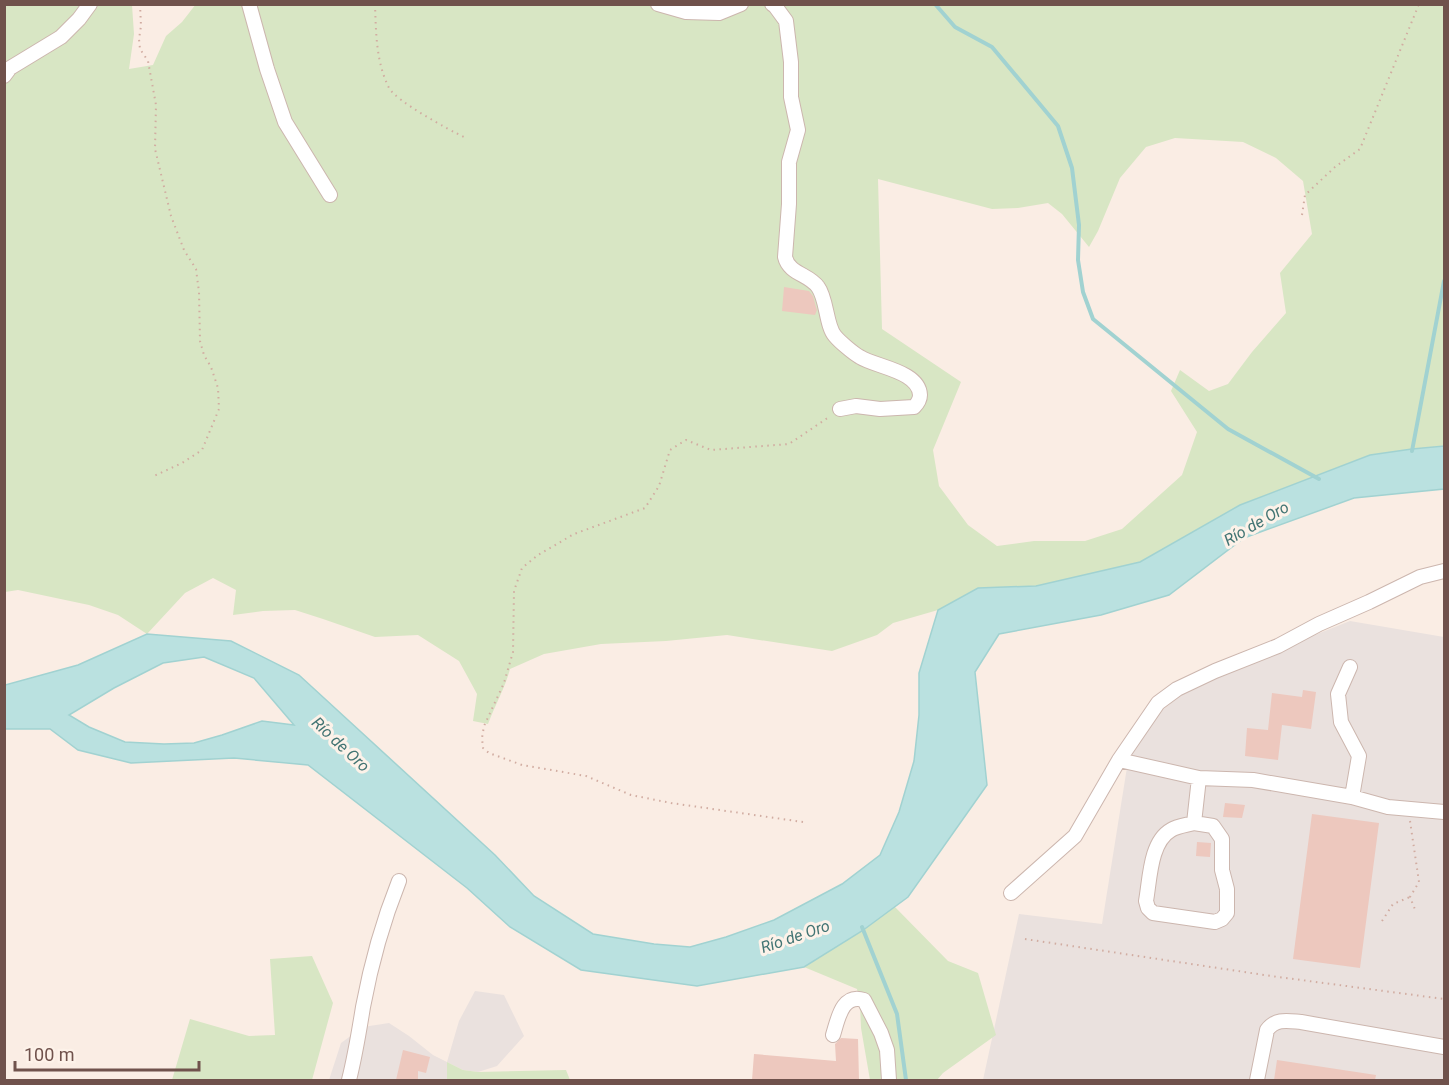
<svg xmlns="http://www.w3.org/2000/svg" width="1449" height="1085" viewBox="0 0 1449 1085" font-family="Roboto,sans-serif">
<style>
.industrial{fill:#eae1de}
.green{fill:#d8e6c4;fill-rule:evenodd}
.water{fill:#bae1e0;stroke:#a1d2d1;stroke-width:1.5;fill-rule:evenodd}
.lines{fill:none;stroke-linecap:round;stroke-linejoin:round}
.stream{stroke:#a1d2d1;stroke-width:4}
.building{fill:#edc8be}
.minor-casing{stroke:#ccb6ae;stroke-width:16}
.path{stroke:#d1aca1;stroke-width:2;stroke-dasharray:1.5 4.5;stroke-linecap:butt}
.minor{stroke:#fff;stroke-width:14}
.labels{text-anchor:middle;stroke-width:6;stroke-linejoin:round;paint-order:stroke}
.water-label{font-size:16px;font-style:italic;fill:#427473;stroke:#fdf2e9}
</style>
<rect width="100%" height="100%" fill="#faede4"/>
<path class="industrial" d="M1350 621 1444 637V1080H983L1019 914 1102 924 1128 761 1147 722 1201 680Z
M475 991 504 995 524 1036 497 1066 478 1072 463 1070 447 1062V1080H329L341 1043 363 1027 389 1023 409 1036 433 1055 447 1062 459 1021Z"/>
<path class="green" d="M196 4 1444 5V446L1412 449 1370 455 1240 505 1140 562 1036 586 978 588 938 610 893 623 877 635 832 651 727 635 666 641 601 644 544 654 510 669C505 688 495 705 488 724L473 721 477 694 459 661 418 635 375 637 323 619 295 610 263 611 233 615 236 590 213 578 185 593 147 634 118 615 89 605 18 590 5 592 4 5H132L134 34 129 69 153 65 166 36 182 22ZM1175 138 1243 142 1276 158 1303 181 1312 234 1280 273 1286 313 1252 352 1228 384 1209 391 1180 370 1171 391 1197 432 1182 475 1122 529 1085 541H1034L997 546 968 525 939 486 933 450 961 382 882 329 878 179 992 209 1018 208 1048 203 1062 214 1089 247 1098 231 1120 178 1146 147Z
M894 906 948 961 978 973 996 1035 943 1073 937 1080H870L861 1028 860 1004 857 989 804 967 862 931Z
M312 956 333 1003 312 1080H172L190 1019 249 1036 275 1035 270 959Z
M447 1062 463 1070 478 1072 566 1070 570 1080H447Z"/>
<path class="water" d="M1444 446V489L1354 498 1244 538 1169 595 1101 615 999 634 975 672 987 785 908 897 862 931 804 967 697 986 581 970 510 927 467 888 308 765 234 758 131 763 78 750 50 729H5V685L78 665 147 634 231 641 299 675 495 855 534 896 593 934 654 944 690 947 726 937 774 920 842 884 880 855 899 812 914 761 919 715V673L938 610 978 588 1036 586 1140 562 1240 505 1370 455 1412 449ZM204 657 254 678 294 725 262 721 222 735 194 743 164 744 125 742 89 727 69 715 114 688 163 663Z"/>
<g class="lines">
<path class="stream" d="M935 4 955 27 992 47 1058 126 1072 168 1079 225 1078 260 1083 292 1093 319 1228 429 1319 479
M1412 451 1444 281
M862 927 897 1014 906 1080"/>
</g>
<path class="building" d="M784 287 809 291 813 296 816 307 817 310 815 315 782 311Z
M1303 690 1316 692 1311 729 1282 725 1278 760 1245 756 1247 728 1268 730 1272 693 1302 697Z
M1225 803 1245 805 1242 818 1223 817Z
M1312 814 1379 823 1360 968 1293 959Z
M1197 842 1211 843 1210 857 1196 856Z
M841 1038 858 1039 859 1080H752L754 1054 836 1061 835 1044Z
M403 1050 430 1057 426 1073 418 1071V1080H396Z
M1277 1060 1376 1075 1375 1080H1274Z"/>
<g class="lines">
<defs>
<path id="minor" d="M249 4 267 69 285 122 330 195
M658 4 686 12 719 13 741 4
M772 4 775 6 786 21 791 62V97L798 130 789 162V204L785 257C789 274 809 274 818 287 827 299 826 326 835 336 840 342 853 353 860 357 876 367 919 371 920 395 920 400 918 403 914 407L880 409 856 406 840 409
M4 76 10 68 61 37 79 19 90 4
M1350 667 1338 694 1341 722 1359 756 1352 797
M1119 760 1199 778 1253 780 1352 797 1388 807 1444 812
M1194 823 1213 826 1222 839V870L1227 889V913L1222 919 1215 922 1153 913 1148 908 1146 901C1150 879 1150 842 1171 830 1177 826 1187 825 1194 823Z
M1194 823 1199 778
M1011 893 1075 836 1119 760 1158 703 1177 689 1215 671 1278 646 1319 624 1369 602 1420 577 1444 571
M833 1035C838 1019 842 993 864 1000L881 1033 887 1050 889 1080
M349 1080C355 1056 359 1032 363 1007 371 964 383 921 399 881
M1257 1080 1267 1030C1276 1018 1288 1021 1301 1022L1444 1047"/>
</defs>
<use href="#minor" class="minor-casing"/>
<path class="path" d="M140 4 141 26 139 39 140 49 148 61 156 105 155 149 171 216 184 250 196 269 199 292 200 341 204 355 211 367 218 388 219 409 202 450 182 463 154 476
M375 4C376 33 376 62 389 88 396 101 449 130 464 137
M1302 215 1305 195 1335 167 1360 149 1419 4
M1410 821 1419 882 1410 897 1416 912
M803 822 671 803 631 795 586 776 522 765 489 753 483 748 482 738 484 726 504 683 513 652 514 591 522 568 538 555 574 534 645 508 659 486 670 450 686 440 711 450 789 444 829 417
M1382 921 1393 904 1410 897
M1025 939 1271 976 1444 999"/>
<use href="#minor" class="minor"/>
</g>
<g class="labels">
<g class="water-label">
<text transform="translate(1256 523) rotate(-30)" y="6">Río de Oro</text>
<text transform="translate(341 744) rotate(43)" y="6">Río de Oro</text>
<text transform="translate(795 936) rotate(-19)" y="6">Río de Oro</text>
</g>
</g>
<rect width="1449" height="1085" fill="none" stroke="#70524c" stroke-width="12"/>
<path d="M15 1061v9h184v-9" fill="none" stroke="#70524c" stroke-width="3"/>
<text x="24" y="1061" font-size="18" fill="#70524c" stroke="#fdf2e9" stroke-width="4.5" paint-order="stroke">100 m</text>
</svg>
